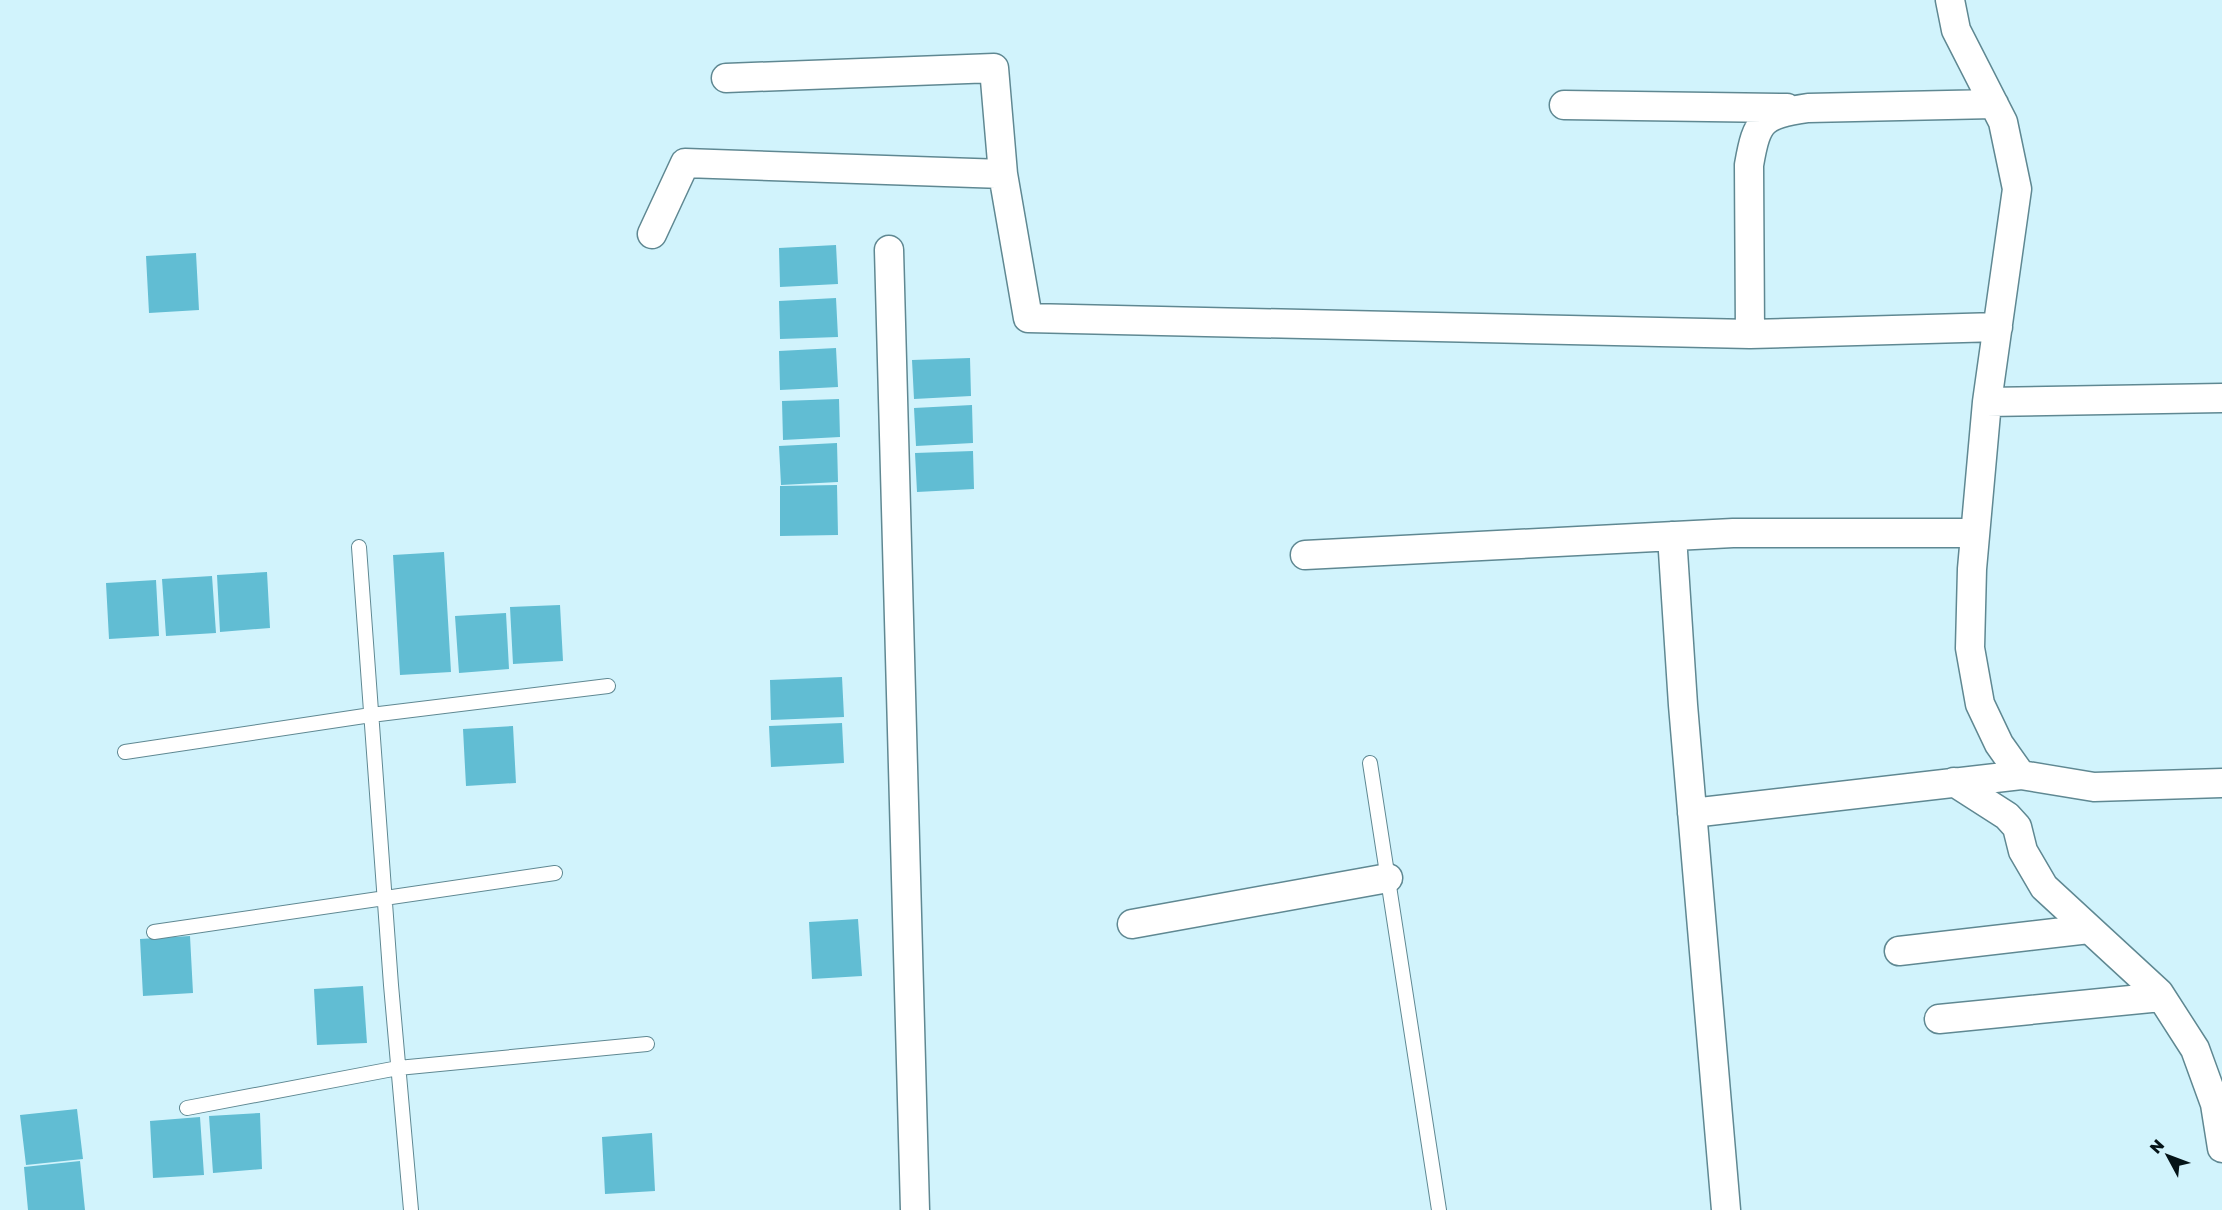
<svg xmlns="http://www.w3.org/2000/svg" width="2222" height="1210" viewBox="0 0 2222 1210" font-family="'Golos Text',sans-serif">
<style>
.building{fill:#61bdd3}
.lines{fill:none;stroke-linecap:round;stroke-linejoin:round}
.service-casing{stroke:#5f8892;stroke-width:16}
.minor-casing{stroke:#5f8892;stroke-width:31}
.service{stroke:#fff;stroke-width:14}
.minor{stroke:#fff;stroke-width:28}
</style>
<rect width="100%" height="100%" fill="#d1f3fc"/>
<path class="building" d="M836 245 838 284 780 287 779 248Z
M196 253 199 310 149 313 146 256Z
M836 298 838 337 780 339 779 301Z
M836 348 838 387 780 390 779 351Z
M970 358 971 396 914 399 912 360Z
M839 399 840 437 783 440 782 401Z
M972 405 973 443 916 446 914 408Z
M837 443 838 482 781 485 779 446Z
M973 451 974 489 917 492 915 453Z
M837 485 838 535 780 536V486Z
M444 552 451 672 400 675 393 555Z
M267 572 270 628 220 632 217 575Z
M212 576 216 633 166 636 162 579Z
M156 580 159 636 109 639 106 583Z
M560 605 563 661 513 664 510 607Z
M506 613 509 669 459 673 455 616Z
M842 677 844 717 771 720 770 680Z
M842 723 844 763 771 767 769 726Z
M513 726 516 783 466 786 463 729Z
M858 919 862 976 812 979 809 922Z
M190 936 193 993 143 996 140 939Z
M363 986 367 1043 317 1045 314 989Z
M77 1109 83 1159 26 1165 20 1115Z
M260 1113 262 1169 213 1173 209 1116Z
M200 1117 204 1175 153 1178 150 1121Z
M652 1133 655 1191 605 1194 602 1137Z
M80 1161 85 1210H28L24 1167Z"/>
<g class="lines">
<defs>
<path id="service" d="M359 547 391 985 411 1210
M125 752 371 715 608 686
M1370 763 1439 1210
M154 932 555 873
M187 1108 398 1068 647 1044"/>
<path id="minor" d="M1950 0 1956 30 2003 122 2017 189 1987 402 1972 569 1970 648 1980 704 1999 744 2021 775 2094 787 2222 783
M726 78 994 68 1003 174
M1564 105 1787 108
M652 234 685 163 1003 174 1028 318 1750 334 1998 327
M889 250 915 1210
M1750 334 1749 165C1757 119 1762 115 1808 108L1994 104
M1987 402 2222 398
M1672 536 1683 705 1726 1210
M1305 555 1733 533H1975
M1954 782 2007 816 2017 827 2023 851 2044 887 2159 993 2195 1049 2215 1104 2222 1148
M1692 813 2021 775
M1132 924 1388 878
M1899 951 2089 929
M1939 1019 2161 997"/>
</defs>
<use href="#service" class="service-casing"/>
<use href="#minor" class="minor-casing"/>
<use href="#service" class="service"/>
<use href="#minor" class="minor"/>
</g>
<g transform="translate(2168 1156) rotate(311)" stroke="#d1f3fc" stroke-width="4.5" paint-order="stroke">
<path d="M0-4.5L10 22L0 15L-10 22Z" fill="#041317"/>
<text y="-9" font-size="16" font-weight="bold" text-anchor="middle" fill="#041317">N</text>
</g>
</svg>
